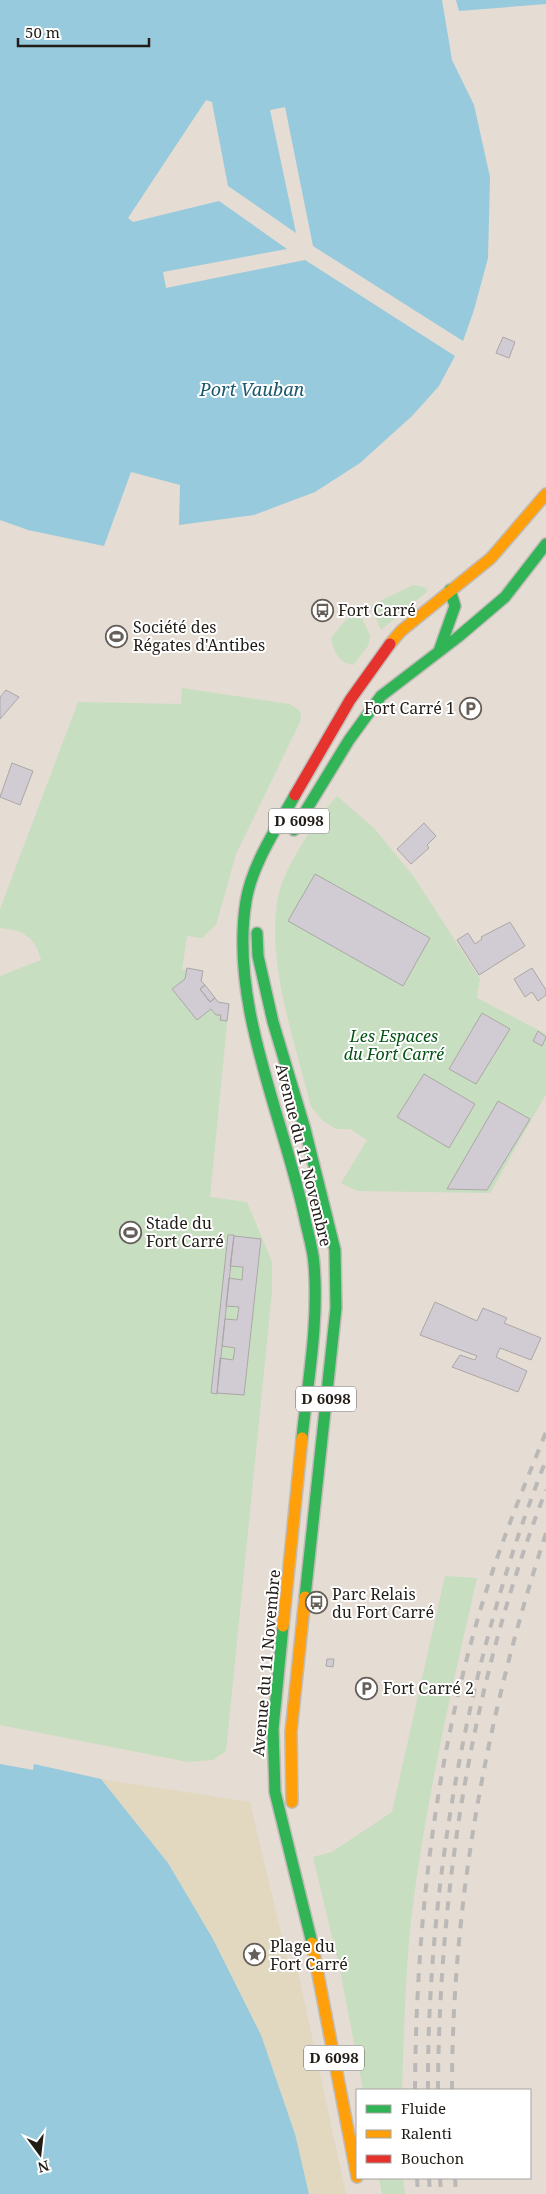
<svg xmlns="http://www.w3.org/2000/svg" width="546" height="2194" viewBox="0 0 546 2194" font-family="'Noto Serif',serif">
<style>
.green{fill:#c7dec0}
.sand{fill:#e2d8c0}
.water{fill:#97cadd}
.building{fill:#d1ccd4;stroke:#aba7a6}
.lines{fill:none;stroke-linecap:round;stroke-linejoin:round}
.fast-casing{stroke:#c1bcb8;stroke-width:14}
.slow-casing{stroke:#c1bcb8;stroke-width:14}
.jam-casing{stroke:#c1bcb8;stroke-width:14}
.fast{stroke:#30b455;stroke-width:11}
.slow{stroke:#ff9f0a;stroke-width:11}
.jam{stroke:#e5322d;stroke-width:11}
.rail{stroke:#bbb9b7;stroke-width:4;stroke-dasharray:9 9;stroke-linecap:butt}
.labels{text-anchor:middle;stroke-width:4;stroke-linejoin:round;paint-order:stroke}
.shield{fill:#fff;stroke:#64605d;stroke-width:1}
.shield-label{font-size:15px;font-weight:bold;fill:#221c17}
.poi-label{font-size:16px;fill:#221c17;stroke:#fff;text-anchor:start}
.park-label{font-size:16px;font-style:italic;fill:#045315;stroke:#fff}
.street-label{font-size:16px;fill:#221c17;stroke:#fff}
.water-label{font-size:18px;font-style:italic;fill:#19586d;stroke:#fff}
</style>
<rect width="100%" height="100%" fill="#e5dcd3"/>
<path class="green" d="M413 585 424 587 428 591 381 630 370 606Z
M359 611 370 636 368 646 353 665C338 662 334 652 331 638L344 622Z
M182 688 289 704 298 709 301 714 300 722 236 854 216 925 202 938 187 936 182 970 187 968 203 971 202 981 218 1002 229 1004 210 1197 247 1202 272 1262V1291L226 1751 213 1760 188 1762 0 1725V976L41 960C35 937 24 930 0 928V909L78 702 181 704Z
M337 796 374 828 414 877 480 979 477 998 546 1034V1094L490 1193 357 1191 341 1183 367 1140 350 1129H336L322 1120 311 1106C295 1042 266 963 278 897 283 869 317 818 337 796Z
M445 1576 477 1578C451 1691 425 1804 411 1920 405 1976 404 2034 402 2090H363L340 1970 313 1857 332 1852 392 1812Z
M379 2178H403L405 2194H382Z"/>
<path class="sand" d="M101 1779 250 1802 290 1971 298 1972 346 2194H309L213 1939 168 1863Z"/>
<path class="water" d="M0 0H442L452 60 474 105 490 177 488 258 474 310 463 341 313 246 285 107 270 110 296 233 228 186 212 102 206 100 128 218 133 222 219 201 287 249 163 272 166 288 305 260 455 356 439 386 412 416 360 463 315 492 254 515 179 525 180 485 131 472 104 546 28 530 0 520Z
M456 0H546V4L459 11Z
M0 1764 33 1770 34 1764 101 1779 168 1863 213 1939 261 2035 295 2134 309 2194H0Z"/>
<path class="building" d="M503 337 515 342 509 358 496 353Z
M6 690 19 697 0 719V697Z
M12 763 33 771 20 805 0 797Z
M424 823 436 836 427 845 429 848 411 864 397 849Z
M315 874 430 938 403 986 288 921Z
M510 922 525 946 479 975 457 940 468 933 475 944 482 939 481 937Z
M187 968 203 971 201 981 205 985 200 989 210 1002 215 998 218 1002 229 1004 227 1021 220 1020 221 1015H216L211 1009 197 1020 172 989 185 979Z
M532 968 546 990V995L538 1001 532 992 525 997 514 979Z
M205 985 215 998 210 1002 200 989Z
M482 1013 510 1029 476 1084 449 1069Z
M538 1031 546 1037 542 1046 533 1041Z
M424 1074 475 1104 449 1148 397 1117Z
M498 1101 530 1119 487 1190 447 1189Z
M228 1235H234L217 1394 211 1393Z
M234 1236 261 1239 244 1395 217 1393 220 1358 233 1360 235 1348 222 1346 225 1319 237 1320 239 1307 226 1306 229 1278 242 1280 243 1267 230 1266Z
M435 1302 477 1321 483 1308 507 1318 504 1323 541 1338 531 1360 500 1348 496 1357 527 1371 518 1392 452 1367 460 1355 475 1360 477 1356 420 1335Z
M327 1659H334L333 1667 326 1666Z"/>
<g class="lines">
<defs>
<path id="fast" d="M439 651 455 606 450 590
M295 795C277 828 252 864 246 901 229 1005 284 1118 305 1219 308 1234 313 1249 314 1264 319 1321 308 1381 302 1438
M294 830 349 740 381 696 458 637 505 597 546 544
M257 933 258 956 273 1022 305 1129 335 1250 336 1308 305 1597
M283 1626 273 1729 275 1792 312 1943"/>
<path id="slow" d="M390 644 401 631 491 558 546 494
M283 1626 302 1438
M292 1802 291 1732 305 1597
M312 1943 357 2177"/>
<path id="jam" d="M295 795 350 700 390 644"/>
</defs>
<use href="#fast" class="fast-casing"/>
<use href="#slow" class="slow-casing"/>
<use href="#jam" class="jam-casing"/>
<use href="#fast" class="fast"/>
<use href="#slow" class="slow"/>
<use href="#jam" class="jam"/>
<path class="rail" d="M415 2090C416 1916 437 1739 492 1573 508 1525 527 1479 546 1432
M428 2090C427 1882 469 1654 546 1460
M438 2090C439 1887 472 1680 546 1490
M452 2090C452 1900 487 1714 546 1533
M417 2178 418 2194
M429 2178 430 2194
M440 2178 441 2194
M455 2178 456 2194"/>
</g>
<defs>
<symbol id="bus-ring" viewBox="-11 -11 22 22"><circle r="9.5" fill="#fff" stroke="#665f59" stroke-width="1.5"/><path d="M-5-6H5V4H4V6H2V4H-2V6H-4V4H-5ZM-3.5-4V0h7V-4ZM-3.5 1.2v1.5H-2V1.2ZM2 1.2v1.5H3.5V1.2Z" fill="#665f59"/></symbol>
<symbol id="stadium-ring" viewBox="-11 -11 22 22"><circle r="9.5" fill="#fff" stroke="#665f59" stroke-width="1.5"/><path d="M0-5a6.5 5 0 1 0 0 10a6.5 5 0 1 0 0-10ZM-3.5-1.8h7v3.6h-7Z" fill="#665f59"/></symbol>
<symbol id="parking-ring" viewBox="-11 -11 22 22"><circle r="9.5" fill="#fff" stroke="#665f59" stroke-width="1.5"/><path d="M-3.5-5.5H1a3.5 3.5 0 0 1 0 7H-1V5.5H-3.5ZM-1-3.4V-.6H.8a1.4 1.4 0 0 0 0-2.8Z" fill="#665f59"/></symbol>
<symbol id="sight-ring" viewBox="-11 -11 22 22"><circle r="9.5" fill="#fff" stroke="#665f59" stroke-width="1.5"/><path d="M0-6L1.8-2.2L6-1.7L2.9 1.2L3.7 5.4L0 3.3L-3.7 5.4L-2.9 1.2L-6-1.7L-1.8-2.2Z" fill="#665f59"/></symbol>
</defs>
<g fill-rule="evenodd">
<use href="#bus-ring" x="310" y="598" width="25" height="25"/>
<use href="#stadium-ring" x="104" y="624" width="25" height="25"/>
<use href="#parking-ring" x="458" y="696" width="25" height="25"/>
<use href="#stadium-ring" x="118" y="1220" width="25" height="25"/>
<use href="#bus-ring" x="304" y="1590" width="25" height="25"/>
<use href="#parking-ring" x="354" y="1676" width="25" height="25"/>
<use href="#sight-ring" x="242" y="1942" width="25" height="25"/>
</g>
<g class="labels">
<g class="shield">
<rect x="269" y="808.5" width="60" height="25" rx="4"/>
<rect x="296" y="1386.5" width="60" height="25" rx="4"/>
<rect x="304" y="2045.5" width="60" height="25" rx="4"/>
</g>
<g class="shield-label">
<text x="299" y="826">D 6098</text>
<text x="326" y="1404">D 6098</text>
<text x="334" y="2063">D 6098</text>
</g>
<g class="poi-label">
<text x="338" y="616">Fort Carré</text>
<text x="133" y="633">Société des<tspan x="133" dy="18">Régates d'Antibes</tspan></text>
<text x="455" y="714" text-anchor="end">Fort Carré 1</text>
<text x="146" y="1229">Stade du<tspan x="146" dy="18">Fort Carré</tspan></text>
<text x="332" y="1600">Parc Relais<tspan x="332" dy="18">du Fort Carré</tspan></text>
<text x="383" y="1694">Fort Carré 2</text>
<text x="270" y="1952">Plage du<tspan x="270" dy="18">Fort Carré</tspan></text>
</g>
<g class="park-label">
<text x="394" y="1042">Les Espaces<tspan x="394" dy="18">du Fort Carré</tspan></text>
</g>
<g class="street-label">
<text transform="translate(304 1155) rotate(76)" y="6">Avenue du 11 Novembre</text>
<text transform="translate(266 1663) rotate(-85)" y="6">Avenue du 11 Novembre</text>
</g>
<g class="water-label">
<text x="252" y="396">Port Vauban</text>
</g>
</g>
<rect x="356" y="2089" width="175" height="90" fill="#ffffff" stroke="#a7a4a2"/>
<rect x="366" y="2105" width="25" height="8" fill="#30b455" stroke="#a7a4a2"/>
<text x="401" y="2114" font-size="15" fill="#221c17">Fluide</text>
<rect x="366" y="2130" width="25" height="8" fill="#ff9f0a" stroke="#a7a4a2"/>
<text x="401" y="2139" font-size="15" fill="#221c17">Ralenti</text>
<rect x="366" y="2155" width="25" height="8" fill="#e5322d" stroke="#a7a4a2"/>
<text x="401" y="2164" font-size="15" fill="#221c17">Bouchon</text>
<g transform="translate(40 2154) rotate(165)" stroke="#ffffff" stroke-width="4" paint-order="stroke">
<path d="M0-4L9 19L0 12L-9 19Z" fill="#221c17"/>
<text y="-8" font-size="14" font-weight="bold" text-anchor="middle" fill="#221c17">N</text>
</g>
<path d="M18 38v8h131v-8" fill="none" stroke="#221c17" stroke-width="2.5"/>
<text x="25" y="38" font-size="15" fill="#221c17" stroke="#ffffff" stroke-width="4" paint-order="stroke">50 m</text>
</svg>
